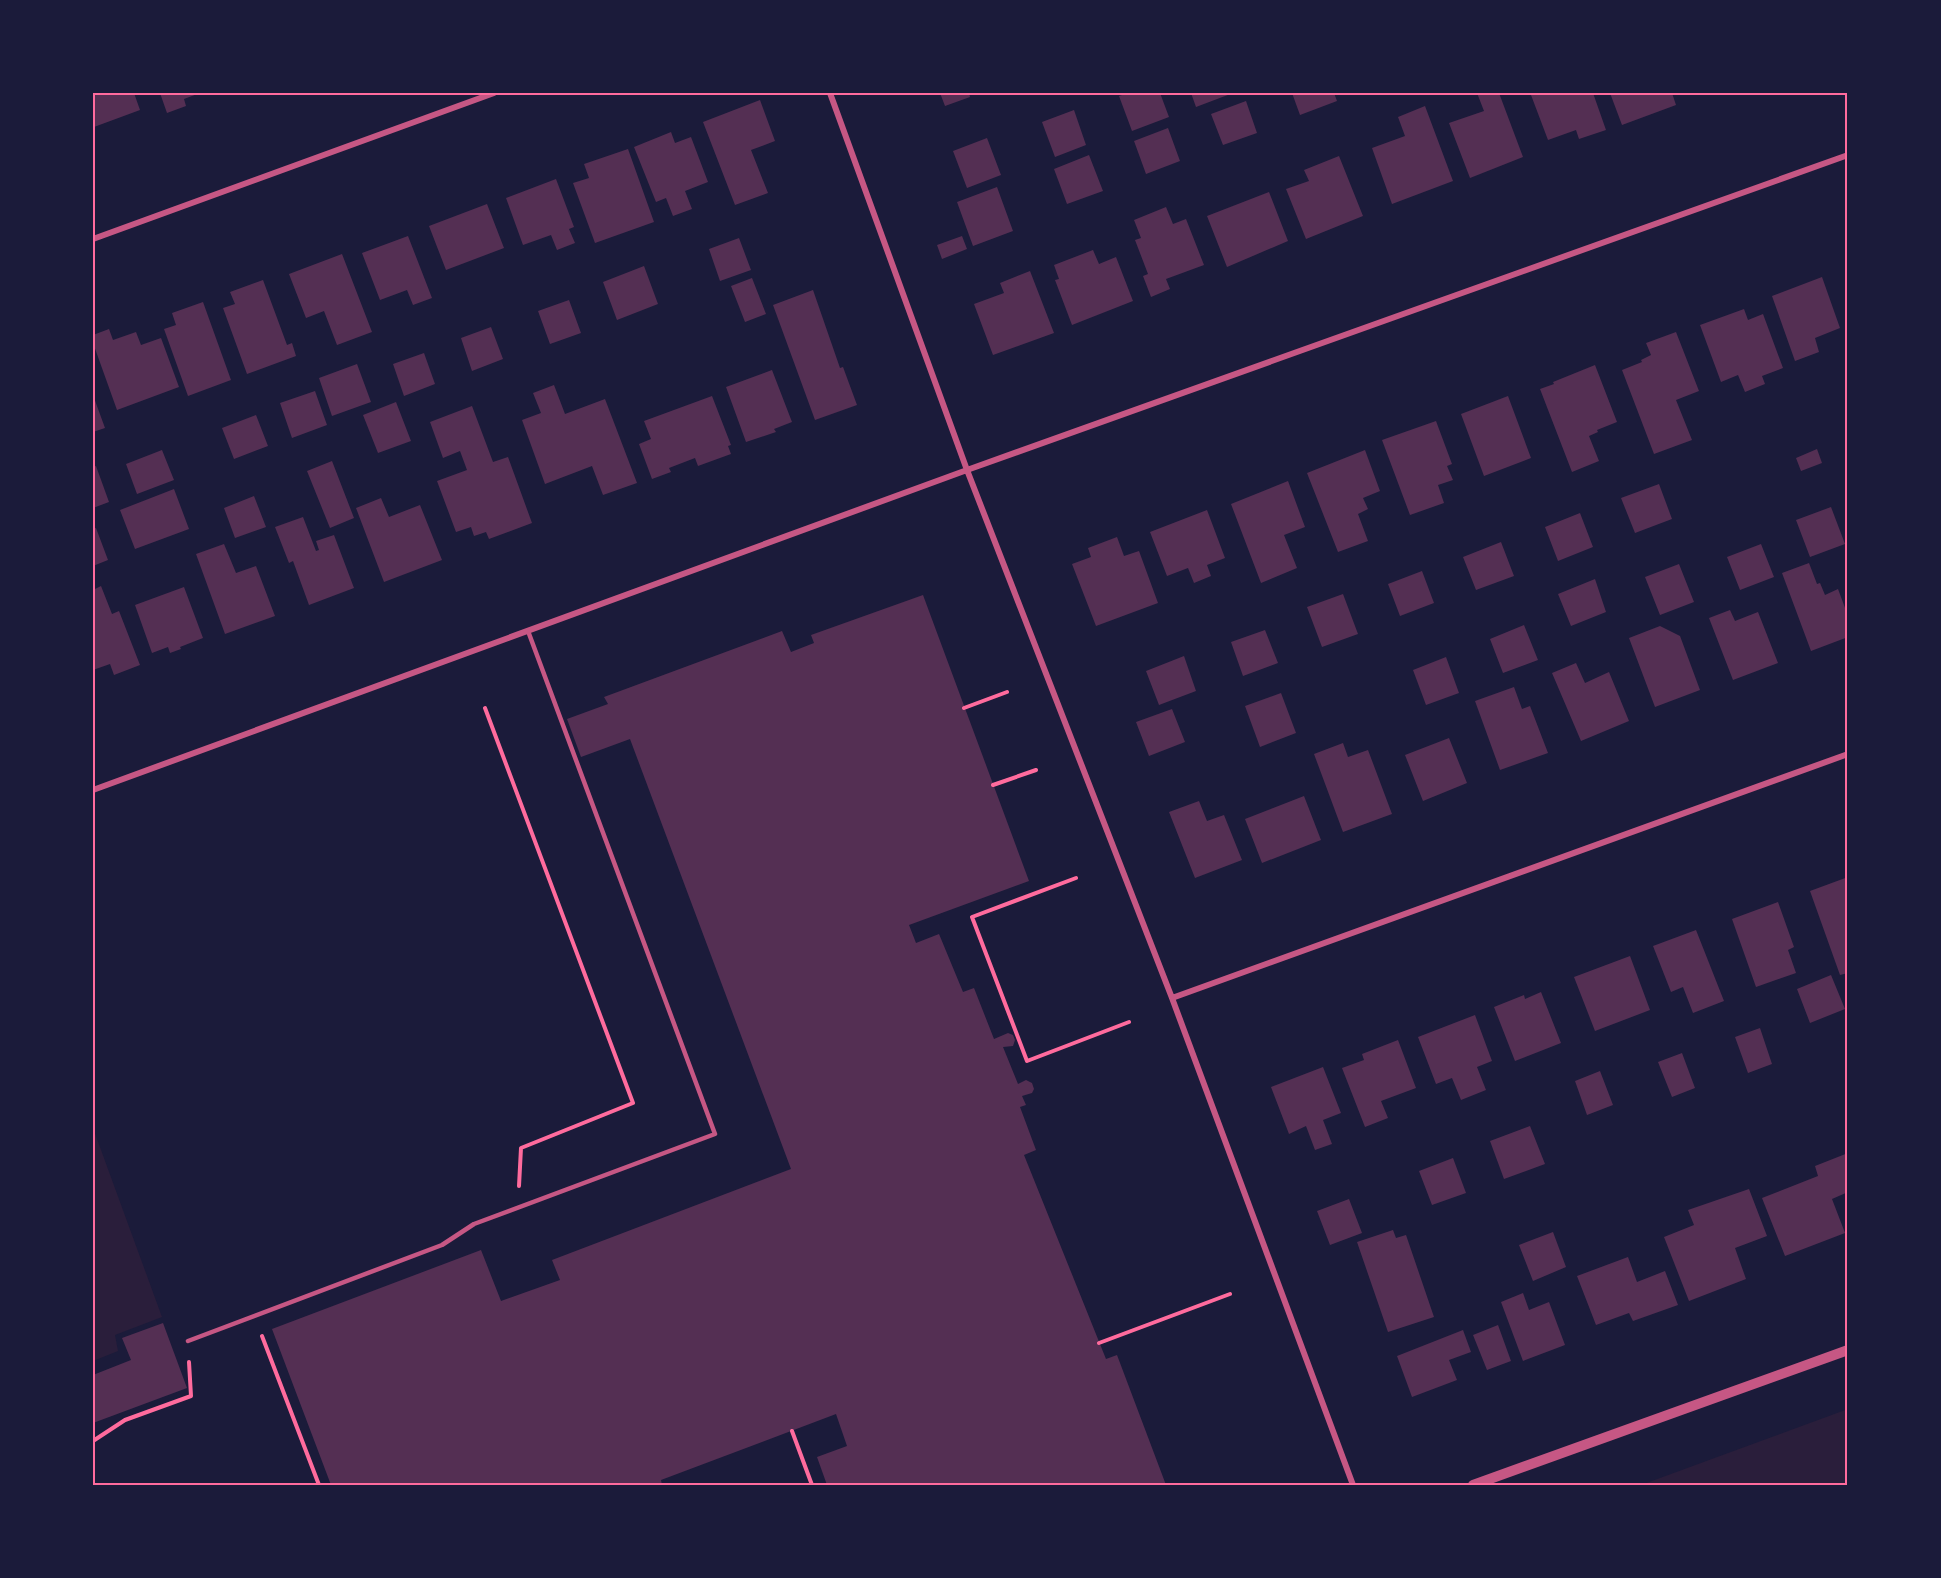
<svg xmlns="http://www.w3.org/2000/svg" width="1941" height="1578" viewBox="0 0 1941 1578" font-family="'Noto Sans',sans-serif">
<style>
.green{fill:#2a1e3b}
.building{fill:#542f53}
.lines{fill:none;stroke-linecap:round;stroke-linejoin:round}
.path{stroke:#ff6b9d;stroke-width:4}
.service{stroke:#c65784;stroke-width:4.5}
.minor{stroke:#c65784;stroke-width:6}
.tertiary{stroke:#c65784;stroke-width:10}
.neatline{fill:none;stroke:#ff6b9d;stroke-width:2}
</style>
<rect width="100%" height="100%" fill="#1b1b3a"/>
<path class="green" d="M93 1128 162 1317 115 1335 118 1351 93 1361Z
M1848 1409V1485H1641Z"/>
<path class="building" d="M93 93H134L140 110 94 127Z
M160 93H200L184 99 186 106 167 113Z
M940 93H969L970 97 945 106Z
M1128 93H1160L1169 117 1132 131 1119 96Z
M1191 93H1233L1196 107Z
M1292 93H1334L1337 101 1300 115Z
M1477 93H1499L1523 157 1470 178 1449 123 1484 111Z
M1536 93H1593L1606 130 1579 139 1576 130 1548 140 1531 95Z
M1610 93H1672L1676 105 1622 125Z
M760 100 775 141 751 150 768 193 735 205 703 122Z
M1246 101 1257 133 1223 145 1211 114Z
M1425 106 1453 181 1392 204 1372 148 1405 136 1398 117Z
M1074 110 1086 145 1055 157 1042 122Z
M1168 128 1180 161 1146 174 1134 141Z
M671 132 675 143 691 137 708 182 685 191 692 209 673 216 666 198 656 202 634 147Z
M987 138 1001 175 967 188 953 151Z
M628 149 654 222 595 243 573 183 589 178 584 164Z
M1089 155 1103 191 1067 204 1054 169Z
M1339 156 1363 216 1306 239 1286 189 1309 181 1304 170Z
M556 179 574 227 569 229 575 243 557 250 551 235 523 245 506 198Z
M997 187 1013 231 973 246 957 202Z
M1269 192 1288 241 1227 267 1207 216Z
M487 204 504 248 446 270 429 226Z
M1166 207 1173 224 1186 219 1204 265 1166 279 1170 289 1151 297 1143 276 1148 274 1135 240 1141 238 1134 220Z
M408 236 432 298 413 305 407 290 380 300 362 253Z
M962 236 967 249 942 259 937 245Z
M739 238 751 270 720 281 709 249Z
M1093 250 1099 264 1116 257 1133 301 1072 325 1055 280 1059 279 1054 265Z
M342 254 372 332 337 345 324 311 306 318 289 274Z
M644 266 658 304 617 320 603 282Z
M1030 271 1054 333 993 355 974 304 1004 293 1000 283Z
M1822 277 1840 328 1815 338 1819 352 1795 361 1772 296Z
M752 278 766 314 745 322 731 286Z
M263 280 287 345 292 343 296 356 247 374 223 308 235 304 230 292Z
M813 290 840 368 843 367 857 405 815 420 773 305Z
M569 300 581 333 550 344 538 311Z
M203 302 231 380 188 396 164 329 176 325 172 313Z
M1744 309 1748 320 1763 314 1783 368 1762 376 1765 384 1745 392 1738 375 1721 382 1700 325Z
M491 327 503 359 472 371 461 338Z
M109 329 113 340 136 332 141 345 161 338 179 387 117 410 93 343V335Z
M1676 332 1699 391 1676 400 1692 440 1654 454 1622 370 1642 362 1641 360 1651 355 1646 343Z
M424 353 435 384 404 396 393 364Z
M357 364 371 402 332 416 319 378Z
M1595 365 1617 422 1597 430 1598 432 1589 436 1599 461 1572 472 1540 389 1554 384 1553 382Z
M772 370 792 422 774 429 776 432 746 442 726 387Z
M554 385 565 414 605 399 637 483 603 495 592 466 545 484 522 420 541 413 533 393Z
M315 391 327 425 292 438 280 403Z
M93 395 105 428 93 432Z
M712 396 731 445 728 446 731 454 698 466 695 458 669 468 671 472 652 479 639 444 651 439 644 421Z
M1508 396 1531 458 1484 476 1461 414Z
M396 402 411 441 378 453 363 415Z
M472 406 493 462 508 457 532 523 489 539 486 532 474 536 471 527 456 532 437 481 467 470 460 451 443 458 430 422Z
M256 415 268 446 234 459 222 428Z
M1436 421 1452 464 1447 466 1453 480 1438 485 1444 503 1410 515 1382 440Z
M1817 449 1822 463 1801 471 1796 458Z
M162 450 174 480 137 494 126 464Z
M1365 450 1380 491 1363 498 1368 509 1358 514 1368 541 1338 552 1307 473Z
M332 461 354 518 330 528 307 471Z
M96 466 109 502 93 508V467Z
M1288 481 1305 527 1284 535 1297 568 1261 583 1231 504Z
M1659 484 1672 519 1635 533 1621 498Z
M174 489 189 529 135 549 120 510Z
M254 496 266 527 235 538 224 508Z
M381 498 389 517 420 505 442 560 384 582 356 508Z
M1831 507 1845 544 1810 557 1796 520Z
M1207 510 1225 558 1207 565 1211 576 1194 583 1188 568 1167 576 1150 532Z
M1580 513 1593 547 1558 561 1545 527Z
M303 517 316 551 319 550 316 541 334 535 354 588 309 605 293 561 289 563 275 527Z
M96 528 108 560 93 566V529Z
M1117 537 1124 556 1139 551 1158 603 1096 626 1072 564 1091 557 1088 548Z
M1501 542 1514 576 1476 590 1463 557Z
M224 544 236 573 256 566 275 616 225 634 196 554Z
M1761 544 1774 577 1740 590 1727 557Z
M1809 563 1817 584 1820 583 1825 595 1838 589 1848 616V637L1811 651 1782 573Z
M1679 564 1694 602 1660 615 1645 577Z
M1422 571 1434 603 1400 616 1388 584Z
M1595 579 1606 612 1571 626 1558 594Z
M101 586 112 614 119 611 140 665 114 675 110 664 93 670V590Z
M184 587 203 638 180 647 181 649 170 653 168 647 152 653 135 605Z
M1343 594 1358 634 1322 647 1307 607Z
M923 595 1029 881 909 925 916 943 939 934 963 992 974 988 994 1039 1008 1033 1013 1035 1015 1040 1013 1046 1003 1047 1018 1084 1026 1080 1032 1083 1034 1089 1032 1093 1022 1096 1026 1105 1020 1107 1036 1150 1024 1155 1106 1359 1117 1355 1166 1485H827L817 1457 847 1446 836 1414 661 1480 662 1485H331L272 1329 481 1250 501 1301 560 1280 552 1260 791 1169 630 739 581 757 567 719 608 704 604 697 782 631 791 652 814 643 811 635Z
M1730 610 1735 621 1758 612 1778 663 1733 680 1709 618Z
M1524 625 1538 660 1503 673 1490 639Z
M1660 626 1680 636 1700 690 1655 707 1629 638Z
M1265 630 1278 663 1243 676 1231 642Z
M1184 656 1196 691 1159 705 1146 671Z
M1446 657 1459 693 1426 705 1413 670Z
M1576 663 1585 683 1609 672 1629 721 1581 741 1552 673Z
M1514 687 1522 709 1530 706 1548 753 1500 770 1475 701Z
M1281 693 1296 733 1260 747 1245 706Z
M1172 709 1185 742 1149 756 1136 722Z
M1449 738 1467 783 1423 801 1405 755Z
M1343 743 1348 757 1368 750 1392 814 1343 832 1314 754Z
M1304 796 1321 840 1262 863 1245 819Z
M1199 801 1207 821 1224 815 1242 860 1195 878 1169 812Z
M1848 877V973L1840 975 1810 891Z
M1778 902 1794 947 1788 950 1796 973 1756 987 1732 919Z
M1696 930 1724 1001 1693 1013 1683 987 1671 992 1653 946Z
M1630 956 1650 1010 1595 1031 1574 977Z
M1831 975 1845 1009 1810 1023 1797 989Z
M1541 992 1561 1043 1515 1061 1494 1007 1524 995 1525 999Z
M1475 1015 1492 1061 1477 1067 1486 1090 1461 1100 1452 1078 1436 1084 1418 1037Z
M1760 1028 1772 1064 1748 1073 1735 1037Z
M1398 1040 1416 1088 1381 1101 1388 1118 1365 1127 1342 1068 1364 1060 1362 1054Z
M1682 1053 1695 1088 1672 1097 1658 1062Z
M1323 1067 1341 1113 1323 1120 1332 1144 1315 1150 1306 1126 1289 1134 1271 1087Z
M1600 1071 1613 1105 1587 1115 1575 1081Z
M1530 1126 1545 1164 1504 1179 1490 1141Z
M1848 1153V1192L1832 1199 1845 1233 1785 1256 1762 1198 1818 1176 1815 1166Z
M1453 1158 1466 1193 1432 1205 1419 1171Z
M1749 1189 1767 1236 1735 1248 1746 1279 1689 1301 1664 1237 1694 1225 1688 1210Z
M1349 1199 1362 1233 1330 1245 1317 1211Z
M1393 1230 1396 1238 1406 1235 1434 1317 1388 1332 1357 1242Z
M1553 1232 1566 1267 1533 1281 1519 1245Z
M1628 1257 1637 1282 1665 1271 1678 1305 1633 1321 1629 1313 1596 1325 1577 1276Z
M1523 1293 1529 1310 1549 1302 1565 1345 1523 1361 1501 1302Z
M163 1323 187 1388 93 1423V1375L131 1360 122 1338Z
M1498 1325 1511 1361 1487 1370 1473 1335Z
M1463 1330 1471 1352 1449 1360 1457 1380 1412 1397 1397 1356Z"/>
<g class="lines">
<path class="path" d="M485 708 633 1103 521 1148 519 1186
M964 708 1007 692
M993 785 1036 770
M1076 878 972 917 1027 1061 1129 1022
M262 1336 319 1485
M1099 1343 1230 1294
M792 1431 812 1485
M93 1441 125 1420 191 1396 189 1362"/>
<path class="service" d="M188 1341 442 1245 474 1224 715 1134 528 631"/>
<path class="minor" d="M830 93 967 470 1172 998 1353 1485
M93 239 494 93
M93 790 967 470 1848 155
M1172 998 1848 754"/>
<path class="tertiary" d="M1473 1485 1848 1350"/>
</g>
<rect width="1941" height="1578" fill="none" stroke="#1b1b3a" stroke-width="189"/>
<rect x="94" y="94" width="1752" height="1390" class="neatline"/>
</svg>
